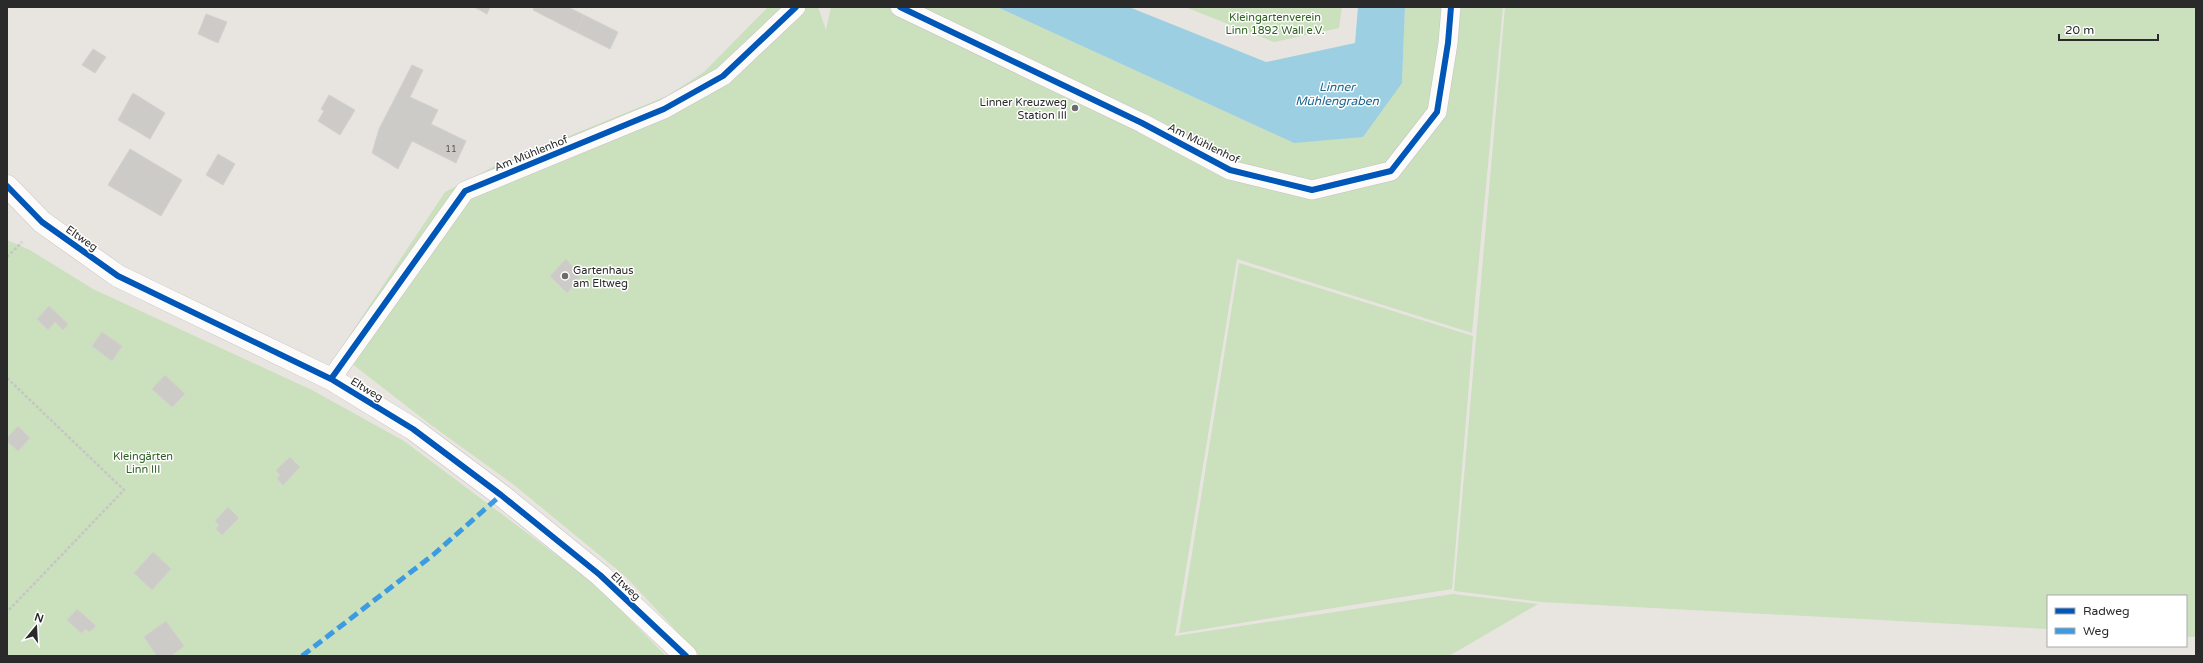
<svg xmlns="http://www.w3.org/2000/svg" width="2203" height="663" viewBox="0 0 2203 663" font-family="'Varela Round',sans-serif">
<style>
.green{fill:#cbe0bd}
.water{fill:#9ccfe2}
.building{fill:#cdcbc8;stroke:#d3d0cd}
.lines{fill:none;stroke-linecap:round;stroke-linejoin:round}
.service-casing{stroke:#c4c3c3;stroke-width:20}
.minor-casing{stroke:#c4c3c3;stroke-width:23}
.path{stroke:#c6c6c5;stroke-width:2.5;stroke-dasharray:3 2;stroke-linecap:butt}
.service{stroke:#fcfbfa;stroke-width:19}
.minor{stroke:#fcfbfa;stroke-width:22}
.quiet{stroke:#3d9ce1;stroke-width:5;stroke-dasharray:10 5;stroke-linecap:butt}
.cycleway-casing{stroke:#fff;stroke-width:8}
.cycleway{stroke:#0057b8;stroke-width:6}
.poi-dot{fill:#6c6b6a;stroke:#fff;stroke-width:1.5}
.labels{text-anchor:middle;stroke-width:3;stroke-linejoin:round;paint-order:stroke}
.number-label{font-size:9px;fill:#545453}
.park-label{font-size:11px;fill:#2e6021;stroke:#fff}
.poi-label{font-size:11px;fill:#2a2a2a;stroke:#fff;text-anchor:end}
.street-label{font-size:11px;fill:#2a2a2a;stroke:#fff}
.water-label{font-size:12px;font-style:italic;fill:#1b658d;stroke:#fff}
</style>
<rect width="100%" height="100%" fill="#e8e5e1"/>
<path class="green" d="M768 7H818L826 30 831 7H997L1294 143 1402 83 1405 7H1503L1472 333 1237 259 1175 636 1453 594 1538 604 1449 656H700L625 576 514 485 431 425 338 353 445 192 495 166 667 96 704 72Z
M1185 7H1342L1339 28 1274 42Z
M1505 7H2196V637H2186V596H2048V629L1541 602 1454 591Z
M7 240 30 250 93 289 312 390 404 441 594 583 666 656H7Z
M1239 263 1473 336 1452 589 1179 633Z"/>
<path class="water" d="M997 7H1129L1266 62 1355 43 1358 7H1405L1402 83 1363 137 1294 143Z"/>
<path class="building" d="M474 7H490L487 14Z
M534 7H568L584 15 576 32 533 10Z
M206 14 227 22 218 43 198 34Z
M584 15 618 32 610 49 576 32Z
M93 49 106 57 95 73 82 65Z
M412 65 423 70 410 97 438 110 431 124 466 141 456 163 412 141 398 169 372 153 379 129Z
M133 93 165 113 150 139 118 120Z
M329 95 355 110 340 135 318 121 324 111 321 109Z
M130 149 182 180 161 216 108 185Z
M218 154 235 164 223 185 206 175Z
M566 259 580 276 567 293 550 276Z
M49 306 68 324 63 330 55 322 48 330 37 319Z
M102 332 122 346 112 361 92 346Z
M165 375 185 394 172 407 152 389Z
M18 426 30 438 18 451 7 441V438Z
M290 457 300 467 283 485 277 479 280 475 276 470Z
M228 507 239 518 222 535 216 529 219 525 215 521Z
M153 552 171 569 152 590 134 573Z
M77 609 96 626 89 632 86 629 81 633 67 620Z
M166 621 184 646 171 656H157L144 637Z"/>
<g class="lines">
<defs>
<path id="service" d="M900 7 1142 123 1230 170 1312 190 1391 171 1437 112 1448 43 1451 7
M331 379 465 191 664 109 723 76 796 7"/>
<path id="minor" d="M7 186 42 222 118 276 331 379 413 429 501 495 600 575 686 656"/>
</defs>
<use href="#service" class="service-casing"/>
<use href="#minor" class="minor-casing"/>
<path class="path" d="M7 257 22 242
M7 378 124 490 7 612"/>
<use href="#service" class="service"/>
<use href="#minor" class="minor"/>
<path class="quiet" d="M302 656 433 555 501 495"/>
<defs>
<path id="cycleway" d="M900 7 1142 123 1230 170 1312 190 1391 171 1437 112 1448 43 1451 7
M7 186 42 222 118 276 331 379 413 429 501 495 600 575 686 656
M331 379 465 191 664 109 723 76 796 7"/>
</defs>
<use href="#cycleway" class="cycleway-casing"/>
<use href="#cycleway" class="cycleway"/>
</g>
<g class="poi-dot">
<circle cx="1075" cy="108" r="4"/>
<circle cx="565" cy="276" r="4"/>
</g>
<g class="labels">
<g class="number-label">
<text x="451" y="152">11</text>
</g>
<g class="park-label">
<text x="1275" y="21">Kleingartenverein<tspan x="1275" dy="13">Linn 1892 Wall e.V.</tspan></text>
<text x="143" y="460">Kleingärten<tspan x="143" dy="13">Linn III</tspan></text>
</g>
<g class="poi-label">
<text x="1067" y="106">Linner Kreuzweg<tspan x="1067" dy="13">Station III</tspan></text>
<text x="573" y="274" text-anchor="start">Gartenhaus<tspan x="573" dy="13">am Eltweg</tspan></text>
</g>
<g class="street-label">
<text transform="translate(1204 143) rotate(26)" y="4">Am Mühlenhof</text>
<text transform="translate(531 153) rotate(-22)" y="4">Am Mühlenhof</text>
<text transform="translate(82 238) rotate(35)" y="4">Eltweg</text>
<text transform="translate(367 389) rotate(31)" y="4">Eltweg</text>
<text transform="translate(626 586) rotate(43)" y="4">Eltweg</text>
</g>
<g class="water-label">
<text x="1337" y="91">Linner<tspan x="1337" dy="14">Mühlengraben</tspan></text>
</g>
</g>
<rect width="2203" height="663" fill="none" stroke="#2a2a2a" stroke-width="16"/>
<rect x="2047" y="595" width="140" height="52" fill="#ffffff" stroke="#aaaaaa"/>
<rect x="2055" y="608" width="20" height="6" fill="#0057b8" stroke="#aaaaaa"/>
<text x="2083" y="615" font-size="12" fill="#2a2a2a">Radweg</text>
<rect x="2055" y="628" width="20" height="6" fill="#3d9ce1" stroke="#aaaaaa"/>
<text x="2083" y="635" font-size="12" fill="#2a2a2a">Weg</text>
<g transform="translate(36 627) rotate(18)" stroke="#ffffff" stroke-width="3" paint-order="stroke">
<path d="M0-3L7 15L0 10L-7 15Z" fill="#2a2a2a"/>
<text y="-6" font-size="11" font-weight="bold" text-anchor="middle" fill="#2a2a2a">N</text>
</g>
<path d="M2059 34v6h99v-6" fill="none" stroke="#2a2a2a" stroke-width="2"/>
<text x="2065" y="34" font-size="12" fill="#2a2a2a" stroke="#ffffff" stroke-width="3" paint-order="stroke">20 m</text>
</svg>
